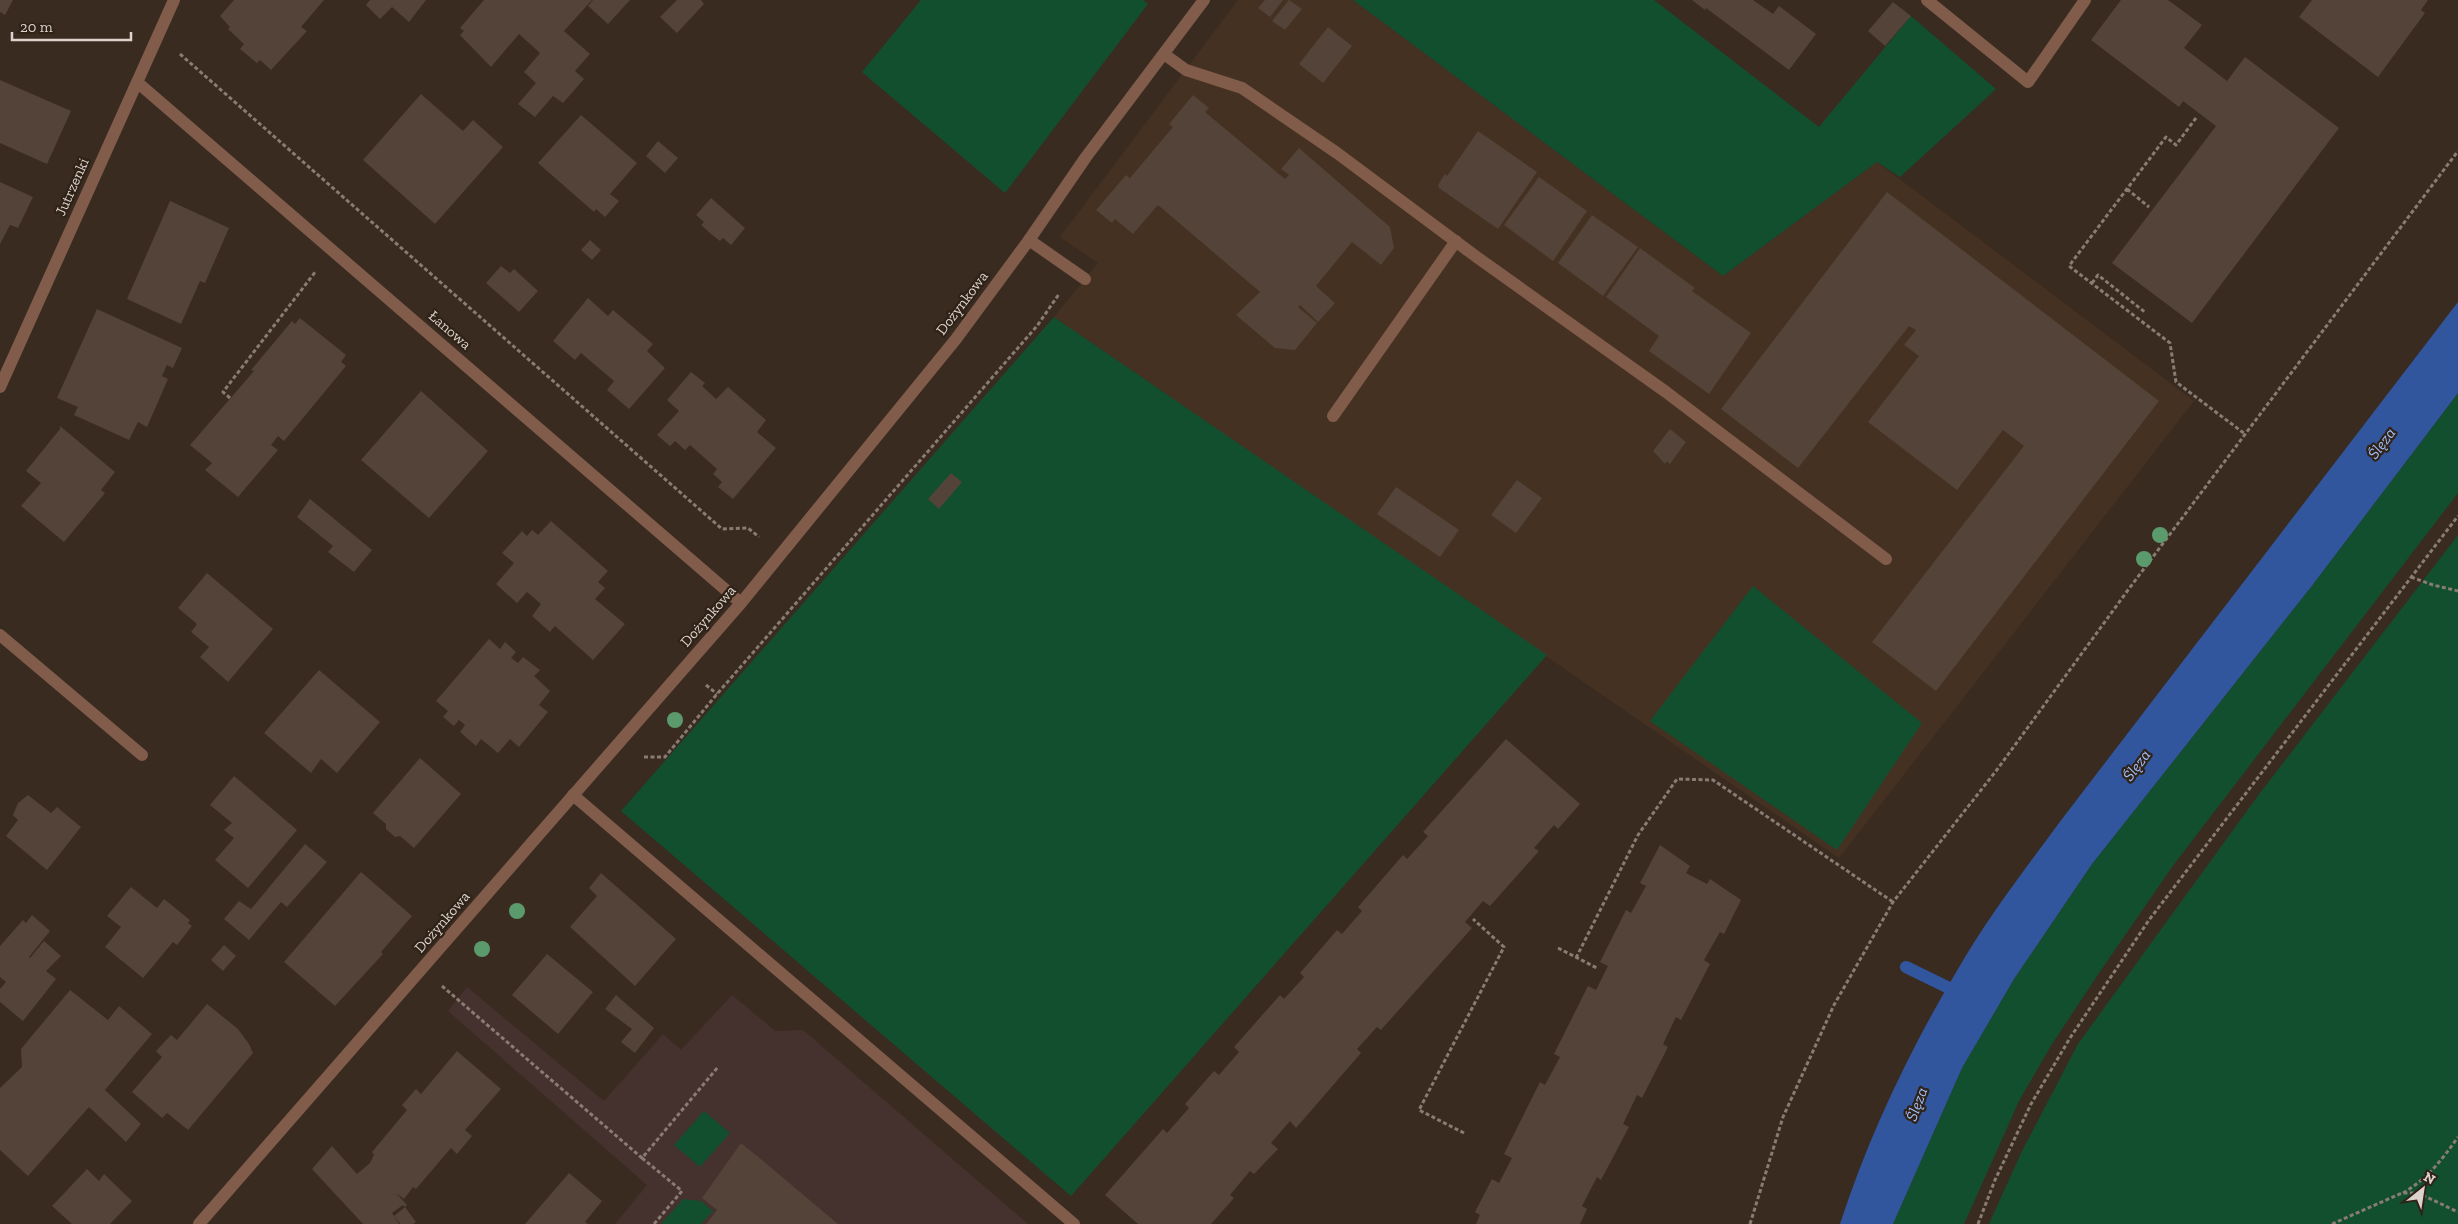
<svg xmlns="http://www.w3.org/2000/svg" width="2458" height="1224" viewBox="0 0 2458 1224" font-family="'Zilla Slab',serif">
<style>
.built{fill:#453122}
.education{fill:#45312e}
.green{fill:#124f2f}
.water{fill:#32569e}
.lines{fill:none;stroke-linecap:round;stroke-linejoin:round}
.stream{stroke:#32569e;stroke-width:12}
.building{fill:#534338}
.path{stroke:#887c73;stroke-width:3;stroke-dasharray:4 2.5;stroke-linecap:butt}
.service{stroke:#815c4a;stroke-width:12}
.minor{stroke:#815c4a;stroke-width:12}
.tree{fill:#5b9a6d}
.labels{text-anchor:middle;stroke-width:4.5;stroke-linejoin:round;paint-order:stroke}
.street-label{font-size:15px;fill:#ddd3cc;stroke:#2f2217}
.water-label{font-size:16px;font-style:italic;fill:#9fbffb;stroke:#2f2217}
</style>
<rect width="100%" height="100%" fill="#3a2b21"/>
<path class="built" d="M1238 0H1353L1723 276 1877 162 2194 401 1839 858 1054 317 1098 263 1060 237Z"/>
<path class="education" d="M467 987 604 1101 663 1034 681 1050 732 995 775 1031 803 1030 1028 1224H615L647 1185 448 1011Z"/>
<path class="green" d="M921 0H1143L1148 4 1005 193 862 72Z
M1353 0H1654L1819 127 1911 16 1996 89 1900 177 1877 162 1723 276Z
M1054 317 1547 655 1071 1196 621 811Z
M2458 393V493L2172 867 2099 973 2052 1044 2020 1099 1964 1224H1893L1962 1068 2014 979 2092 864 2311 587Z
M2458 535V1224H1989L2021 1153 2078 1044 2257 797Z
M1753 586 1922 723 1837 850 1650 721Z
M704 1111 730 1133 700 1167 674 1145Z
M683 1199 701 1201 713 1211 701 1224H661Z"/>
<path class="water" d="M2458 302V393L2311 587 2092 864 2014 979 1962 1068 1893 1224H1840C1869 1135 1910 1049 1958 969 1988 917 2026 868 2062 819Z"/>
<g class="lines">
<path class="stream" d="M1906 967 1947 987"/>
</g>
<path class="building" d="M0 0H13L5 15 0 12Z
M234 0H324L301 27 307 31 271 70 260 60 257 63 240 49 244 44 228 29 230 27 220 16Z
M370 0H426L409 22 392 7 380 19 366 5Z
M484 0H592L564 31 590 54 575 71 584 79 563 103 553 96 535 117 518 104 536 83 524 72 540 53 519 34 491 67 460 35 464 31 460 28Z
M593 0H630L608 24 588 6Z
M677 0H701L704 4 677 33 660 17Z
M1265 0H1283L1270 17 1258 8Z
M1289 0 1302 9 1285 30 1272 21Z
M1692 0H1753L1773 14 1779 6 1816 34 1789 70 1706 8 1705 10Z
M2121 0H2168L2202 25 2184 48 2227 81 2245 57 2339 128 2192 323 2112 263 2216 126 2183 101 2179 107 2091 40Z
M2312 0H2428L2421 10 2425 13 2378 77 2299 17Z
M1893 2 1911 16 1885 46 1868 31Z
M1328 27 1352 46 1323 83 1299 64Z
M0 80 71 111 47 164 0 143Z
M421 94 463 131 473 120 503 147 435 224 363 160Z
M1193 95 1209 108 1205 112 1285 179 1289 175 1281 169 1299 148 1390 227 1394 248 1381 265 1352 242 1316 286 1335 303 1318 322 1300 305 1298 307 1317 323 1295 350 1275 348 1236 315 1260 292 1158 205 1133 234 1115 219 1112 223 1096 210 1126 175 1130 178 1173 127 1169 124Z
M581 115 637 163 610 194 619 201 605 217 596 209 594 212 538 163Z
M1478 131 1537 172 1498 229 1439 188 1438 185 1445 174 1447 176Z
M658 141 678 158 665 173 646 156Z
M1539 177 1587 211 1553 261 1504 225Z
M0 182 33 197 18 228 10 225 0 244Z
M1887 192 2159 401 1936 691 1872 642 2024 446 2003 430 1957 490 1868 422 1919 356 1904 345 1916 330 1909 326 1798 468 1721 409Z
M711 198 745 228 731 245 723 238 720 241 711 234 701 225 704 222 696 215Z
M170 201 229 228 205 283 200 281 181 324 127 299Z
M1592 215 1638 247 1603 296 1558 263Z
M590 240 601 250 592 260 581 250Z
M1640 248 1695 288 1692 291 1751 333 1709 394 1649 351 1659 336 1606 297Z
M501 266 510 273 514 269 538 291 519 312 486 283Z
M588 298 608 316 613 310 653 344 647 351 665 368 629 409 607 390 614 381 581 353 575 360 553 341Z
M97 309 182 348 173 368 167 365 162 376 168 379 147 427 138 422 129 440 74 415 78 407 57 398Z
M300 318 346 355 341 362 346 366 284 441 278 436 271 445 278 450 238 497 205 470 212 463 190 445 254 371 251 370 292 321 295 324Z
M691 372 705 383 702 386 716 399 728 387 766 420 757 432 776 448 733 499 718 487 722 482 713 474 717 469 690 445 685 450 675 441 670 446 657 435 679 411 667 400Z
M421 391 488 451 429 518 361 460Z
M60 426 115 472 101 490 105 493 64 542 21 506 41 483 26 471 60 429Z
M1670 429 1686 442 1670 464 1667 461 1665 464 1653 451Z
M951 473 962 482 939 509 928 499Z
M1517 480 1542 498 1516 533 1491 515Z
M1396 487 1459 530 1440 557 1377 514Z
M310 499 372 550 354 572 328 552 333 546 297 517Z
M551 521 608 571 598 582 605 588 595 599 625 624 593 660 555 626 550 632 532 616 541 604 527 592 517 603 496 584 514 563 502 553 522 531 527 536 532 530 538 535Z
M207 573 273 629 228 682 200 657 209 647 191 632 197 624 178 608Z
M489 639 500 649 505 642 516 652 511 658 518 663 523 657 540 670 534 676 550 691 539 705 548 712 519 747 510 739 498 753 481 739 476 746 460 732 465 725 459 720 454 726 443 717 448 711 436 701Z
M319 670 380 722 337 773 321 759 311 773 264 733Z
M1506 739 1580 804 1558 829 1554 825 1534 848 1539 851 1490 906 1483 901 1465 922 1472 928 1381 1030 1377 1027 1357 1049 1361 1053 1296 1128 1290 1121 1271 1143 1278 1149 1254 1174 1250 1171 1230 1195 1234 1198 1211 1224H1138L1105 1195 1163 1129 1167 1133 1189 1108 1185 1104 1214 1071 1219 1075 1239 1052 1234 1047 1280 995 1284 999 1304 977 1300 973 1337 930 1342 934 1362 911 1358 907 1403 855 1407 859 1428 836 1423 832Z
M420 758 461 794 414 848 400 836 395 837 386 829V824L373 813Z
M234 776 297 830 248 888 215 860 234 838 224 830 232 823 210 805Z
M28 795 51 813 57 807 81 827 47 870 6 836 18 820 13 815 18 803Z
M305 844 327 862 287 907 281 902 249 940 224 919 239 901 251 909Z
M1660 845 1690 866 1686 873 1707 884 1710 879 1741 900 1724 934 1720 932 1704 960 1710 964 1681 1020 1676 1017 1663 1044 1668 1047 1642 1098 1637 1095 1623 1124 1629 1127 1601 1180 1597 1177 1582 1206 1587 1209 1580 1224H1476L1480 1215 1475 1212 1492 1179 1499 1183 1512 1158 1504 1154 1540 1082 1545 1085 1560 1057 1554 1054 1588 986 1596 990 1608 966 1600 962 1626 910 1631 913 1646 886 1640 883Z
M361 872 412 916 381 952 383 954 335 1006 284 962Z
M601 873 676 939 635 986 570 927 597 896 589 888Z
M131 887 157 908 164 899 190 920 188 923 192 926 177 945 173 942 143 978 105 947 121 927 107 916Z
M32 915 50 931 29 957 30 958 44 941 61 956 46 971 56 979 23 1021 0 1002V989L6 982 0 977V946L23 920 26 923Z
M224 945 236 956 223 971 211 960Z
M547 954 593 992 558 1034 512 995Z
M70 990 108 1020 119 1006 152 1034 105 1090 141 1124 126 1142 89 1107 28 1176 0 1150V1088L22 1067 21 1049Z
M616 995 654 1028 635 1053 621 1042 632 1029 605 1009Z
M207 1004 238 1029 249 1044 253 1053 188 1130 167 1113 162 1118 132 1092 162 1057 156 1051 171 1035 177 1040Z
M457 1051 501 1089 465 1130 472 1136 457 1154 451 1148 416 1189 413 1187 404 1199 396 1193 407 1205 405 1207 403 1205 392 1213 399 1224H363L312 1169 332 1146 357 1174 370 1163 374 1155 372 1152 407 1110 402 1105 416 1089 421 1094Z
M741 1143 762 1160 838 1224H706L717 1210 702 1198Z
M87 1169 99 1181 104 1174 132 1201 110 1224H72L52 1206Z
M569 1173 602 1201 585 1222 588 1224H525Z
M405 1207 416 1222 413 1224H400L394 1216Z"/>
<g class="lines">
<path class="path" d="M180 54 722 529 748 528 759 537
M2196 118 2176 145 2166 137 2069 266 2170 343 2176 382 2245 434
M2127 189 2149 207
M2092 283 2098 275 2146 313
M230 398 223 392 316 271
M2411 577 2433 585 2458 591
M706 685 717 694
M644 757H665L717 694 1037 326 1059 294
M1558 948 1597 968
M1576 958 1638 835 1677 779 1713 780 1893 902
M442 986 642 1158 718 1067
M1464 1133 1419 1110 1504 947 1473 919
M642 1158 682 1191 654 1224
M2403 1193C2427 1179 2442 1160 2458 1137
M1750 1224 1783 1117 1834 1005 1893 902 1996 771 2128 590 2458 151
M1978 1224 1995 1180 2031 1104 2070 1038 2149 920 2458 516
M2332 1224 2402 1193H2418L2458 1212"/>
<path class="service" d="M1927 0 2028 82 2085 0
M1164 54 1186 70 1242 88 1337 153 1478 258 1666 392 1886 559
M1029 240 1085 279
M1333 416 1456 241
M573 795 1074 1224"/>
<path class="minor" d="M137 82 741 603
M0 387 174 0
M0 635 142 755
M199 1224 741 603 956 339 1029 240 1086 157 1204 0"/>
</g>
<g class="tree">
<circle cx="2160" cy="535" r="8"/>
<circle cx="2144" cy="559" r="8"/>
<circle cx="675" cy="720" r="8"/>
<circle cx="517" cy="911" r="8"/>
<circle cx="482" cy="949" r="8"/>
</g>
<g class="labels">
<g class="street-label">
<text transform="translate(72 187) rotate(-66)" y="5">Jutrzenki</text>
<text transform="translate(962 303) rotate(-53)" y="5">Dożynkowa</text>
<text transform="translate(450 330) rotate(41)" y="5">Łanowa</text>
<text transform="translate(708 616) rotate(-49)" y="5">Dożynkowa</text>
<text transform="translate(442 922) rotate(-49)" y="5">Dożynkowa</text>
</g>
<g class="water-label">
<text transform="translate(2381 443) rotate(-53)" y="6">Ślęza</text>
<text transform="translate(2136 765) rotate(-53)" y="6">Ślęza</text>
<text transform="translate(1916 1104) rotate(-69)" y="6">Ślęza</text>
</g>
</g>
<g transform="translate(2423 1189) rotate(30)" stroke="#2f2217" stroke-width="4" paint-order="stroke">
<path d="M0-4L9 19L0 12L-9 19Z" fill="#ddd3cc"/>
<text y="-8" font-size="14" font-weight="bold" text-anchor="middle" fill="#ddd3cc">N</text>
</g>
<path d="M12 32v8h119v-8" fill="none" stroke="#ddd3cc" stroke-width="2.5"/>
<text x="20" y="32" font-size="15" fill="#ddd3cc" stroke="#2f2217" stroke-width="4" paint-order="stroke">20 m</text>
</svg>
